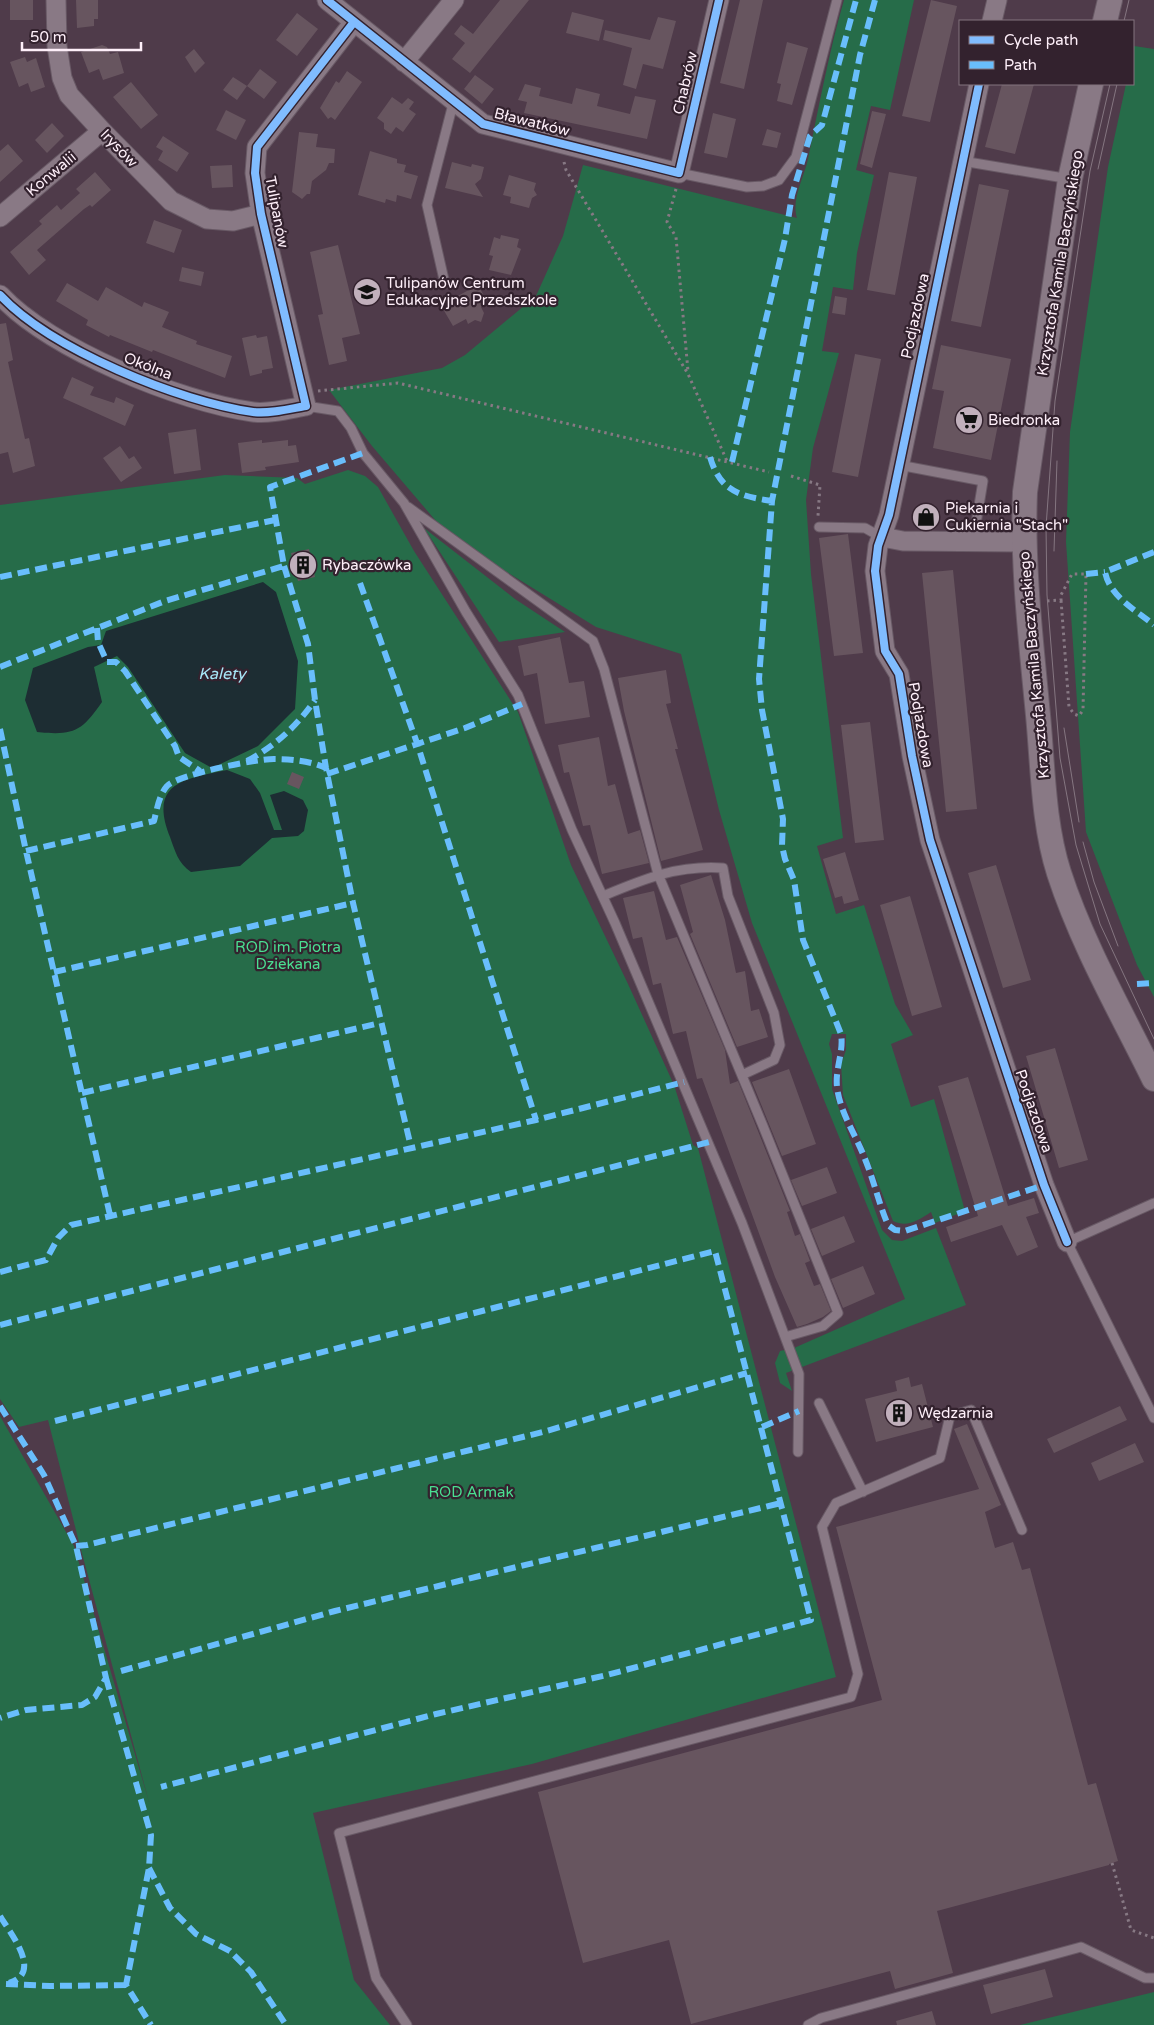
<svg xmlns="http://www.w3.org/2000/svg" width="1154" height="2025" viewBox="0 0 1154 2025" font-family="'Varela Round',sans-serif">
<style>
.green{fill:#266c49}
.water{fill:#1d2d33}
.building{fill:#67555f}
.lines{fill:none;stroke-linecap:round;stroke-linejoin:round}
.service-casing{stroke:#685965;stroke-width:11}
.minor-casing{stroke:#685965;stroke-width:21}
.tertiary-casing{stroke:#685965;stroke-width:26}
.path{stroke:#877984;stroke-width:3;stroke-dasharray:2.5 4;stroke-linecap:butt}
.service{stroke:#897985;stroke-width:9}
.minor{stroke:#897985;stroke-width:19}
.tertiary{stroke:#897985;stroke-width:24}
.tram{stroke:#857681;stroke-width:1}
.quiet{stroke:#69befc;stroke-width:6;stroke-dasharray:12 6;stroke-linecap:butt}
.cycleway-casing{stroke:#33222e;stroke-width:11}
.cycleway{stroke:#80bcff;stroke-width:8}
.labels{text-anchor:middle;stroke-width:4.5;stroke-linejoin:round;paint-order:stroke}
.street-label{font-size:15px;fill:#feeff9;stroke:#33222e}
.poi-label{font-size:15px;fill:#feeff9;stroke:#33222e;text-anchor:start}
.park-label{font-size:15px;fill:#4adf91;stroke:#33222e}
.water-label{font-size:16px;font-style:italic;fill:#a7e6f6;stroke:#33222e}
</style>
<rect width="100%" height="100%" fill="#4f3b4a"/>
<path class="green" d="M844 0H914L890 110 871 106 856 170 874 175 857 253 853 290 833 287 822 351 839 353 813 448 806 500 811 574 843 838 817 846 836 914 864 905 895 1004 913 1035 891 1044 911 1107 934 1099 965 1211 935 1223 931 1212C919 1220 907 1228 893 1221L843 1095 841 1064 846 1050V1034H832L829 1044 832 1054V1089L882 1230 892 1240 902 1241 936 1228 966 1305 786 1373 792 1391 780 1383 775 1363 780 1351 794 1348 905 1299 752 923 719 810 681 654 596 627 502 569 436 521 372 446 329 390 442 368 465 355 536 296 563 236 583 165 797 218C791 199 804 178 808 159 819 106 829 52 844 0Z
M1134 46 1154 49V997L1137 965 1086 832 1066 542 1070 432 1108 167 1126 84H1133Z
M348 470 365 476 378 487 414 551 518 712 571 865 628 984 674 1085 693 1145 698 1148 836 1677 532 1764 313 1813 354 1980 390 2025H0V1416L74 1546 149 1802 80 1546 48 1420 19 1427 0 1399V505L225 475 297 478 305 484Z
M424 528 515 599 565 632 499 642Z
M1154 1992V2025H1020Z"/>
<path class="water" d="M263 582 276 592 298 661 295 709 258 746 212 768 185 753 128 667 117 656 94 667 102 702C82 731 74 736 37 732L25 700 33 668 88 647 101 645 106 631Z
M227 770 250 779 260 793 274 830H282L270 795 284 791 303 800 308 810 304 831 298 836 272 838 240 866 191 872C178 863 175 851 170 837 148 782 185 779 227 770Z"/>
<path class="building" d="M10 0H33V20H10Z
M76 0H98V19H94V26L77 28Z
M500 0H529L470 73 452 59 465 43 454 34 461 25 473 34Z
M740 0H763L744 89 720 83Z
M931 0 957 6 930 122 902 116Z
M572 12 604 20 599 41 566 33Z
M297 13 318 29 297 56 276 40Z
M658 17 676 21 663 69 643 64 636 89 623 85 632 48 603 40 605 30 650 40Z
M787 42 808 48 792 105 777 101 781 84 777 83Z
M102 45 107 47 110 54 118 52 124 73 103 80 99 69 89 73 81 52Z
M194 49 205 63 195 73 185 57Z
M25 57 27 62 36 58 45 87 31 92 28 83 19 87 10 62Z
M260 69 277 82 264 99 247 86 237 100 223 90 233 77 247 86Z
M347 71 362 82 335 120 331 117 328 119 320 108 336 81 339 83Z
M475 75 494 89 482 104 464 89Z
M131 82 158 115 141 129 113 97Z
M525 84 541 88 539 96 572 104 576 88 600 94 597 106 630 114 635 96 656 100 647 139 524 113 527 102 518 100Z
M1002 84H1034L1015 154 985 147Z
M392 97 402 104 408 98 414 102 409 109 416 114 403 132 396 127 391 134 384 129V123L377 118Z
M226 110 246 120 236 140 216 130Z
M872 111 886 114 872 168 860 164Z
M713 113 736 119 727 158 704 153Z
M52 123 64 136 47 153 35 140Z
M767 129 781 133 777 148 762 145Z
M299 132 318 134 316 147 335 149 334 163H329L326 170 312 181 310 194H307L302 199 292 192Z
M163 136 189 153 177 172 158 160 163 151 156 147Z
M8 144 23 161 0 182V151Z
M370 151 397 159V163L406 165 404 172 418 176 411 199 397 195 396 202 386 199 385 203 358 195Z
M452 162 471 167 472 164 484 167 481 179 475 184 483 197 445 188Z
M232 165 233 187 212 188 210 166Z
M95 172 111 190 92 207 90 205 84 209 37 250 46 260 29 275 10 252 42 224 39 221 57 205 61 210 80 193 76 189Z
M889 172 917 177 895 295 867 290Z
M509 175 536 183 534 190 537 195 532 198 529 208 510 203 511 197 503 195Z
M979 184 1009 190 981 327 951 321Z
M154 220 182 230 174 253 146 243Z
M501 235 519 239 517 247 521 249 511 275 489 270 493 256 489 255 494 237 500 239Z
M338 245 360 334 342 338 347 361 329 365 318 315 323 314 310 252Z
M182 267 204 272 201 286 179 281Z
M67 283 98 301 106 287 142 307 144 302 169 312 162 327 197 341 196 344 232 356 225 378 153 350 152 352 110 335 109 337 86 325 88 320 56 301Z
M478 285 487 301 481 307 484 313 481 322 475 320 468 324 466 319 453 326 443 309 456 302 454 298Z
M835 296 847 298 845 315 832 313Z
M6 323 13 360 8 362 25 439 29 438 35 466 13 473 8 452 0 454V324Z
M256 335 257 338 267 336 273 368 262 370V373L250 376 242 338Z
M941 345 1011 359 991 460 933 448 944 391 932 389Z
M855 354 881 359 858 477 832 472Z
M72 377 94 387 90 395 114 403 116 397 134 405 125 426 63 398Z
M196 429 201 470 174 474 168 433Z
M262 440V443L288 440V446L296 445 299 462 265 467 266 470 242 473 238 443Z
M120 446 129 459 134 456 142 468 121 482 103 458Z
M918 508 933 511 930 526 916 523Z
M848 534 863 653 834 656 819 538Z
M309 549 315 577 298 581 291 553Z
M953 570 977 809 946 812 922 573Z
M560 637 569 683 584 681 590 717 545 724 537 673 524 676 518 646Z
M666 670 671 703 666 704 678 749H675L703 850 661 861 624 711 618 678Z
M870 722 884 840 855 843 841 725Z
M599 737 608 786 615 784 628 834 640 830 649 863 602 874 590 825 583 826 569 772 564 773 558 745Z
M292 772 304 777 299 789 287 784Z
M845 852 859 900 844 904 842 896 835 898 823 859Z
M996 865 1031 980 1003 988 968 873Z
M711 875 725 920 736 973 745 971 751 1011 759 1009 768 1037 737 1047 690 934 693 932 680 885Z
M654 891 666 940 677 937 725 1050 730 1084 738 1081 790 1211 787 1212 795 1236 800 1234 810 1261 805 1263 814 1286 820 1284 831 1311 823 1317 807 1324 797 1327 775 1277 702 1078 697 1079 686 1031 673 1034 661 983 653 985 642 937 633 939 623 898Z
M910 896 942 1007 912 1016 880 905Z
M1055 1048 1088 1160 1059 1168 1026 1056Z
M789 1069 816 1144 782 1156 752 1082Z
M968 1077 1008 1206 1034 1198 1039 1213 1026 1217 1038 1247 1017 1256 1002 1225 951 1242 946 1227 978 1216 938 1086Z
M827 1167 837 1193 802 1206 791 1180Z
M844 1216 855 1242 822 1256 811 1229Z
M863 1266 875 1294 843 1308 831 1279Z
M909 1377 911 1387 922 1384 933 1427 876 1442 865 1399 897 1391 895 1381Z
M1120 1406 1127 1420 1054 1453 1047 1439Z
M967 1424 1001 1505 985 1512 995 1548 1013 1542 1022 1570 1030 1568 1088 1785 1096 1783 1118 1861 1109 1864V1865L937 1911 953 1973 895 1989 890 1971 691 2024 669 1940 583 1963 538 1792 882 1700 836 1527 979 1489 954 1429Z
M1135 1443 1144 1462 1099 1481 1091 1463Z
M1045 1969 1053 1997 991 2014 983 1985Z
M932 2011 936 2025H897L896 2021Z"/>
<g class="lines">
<defs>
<path id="service" d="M962 161 1070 179
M679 173 747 187 763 186 779 180 796 157 837 0
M445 284 427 205 454 100
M306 406 338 411 351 428 363 453 404 503 466 612 518 695 572 830 615 923 742 1223 799 1374 798 1452
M899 465 983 481 973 542
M408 507 593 641 604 669 658 874 763 1126 838 1313 823 1326 785 1337
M819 527 865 528 881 537
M603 896C644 879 677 865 723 868L728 896 774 1013 780 1045 774 1060 742 1075
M1154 1203 1067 1242 1154 1418
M819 1403 863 1492
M407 2025 376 1978 339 1833 851 1697 858 1674 822 1527 836 1503 940 1458 950 1416 971 1410 1022 1530
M808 2025 821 2018 1081 1947 1145 1978H1154"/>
<path id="minor" d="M56 0 57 46 62 78 69 95 102 131 171 201 207 219 233 221 261 214
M327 0 483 124 679 173 719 0
M992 21 997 0
M404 62 454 0
M979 84 889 515 878 546 875 571 885 651 899 674 912 756 930 840 1044 1185 1067 1242
M0 217 102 131
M0 295C50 349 180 402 253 412 270 414 289 409 306 406L261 214 255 173 257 147 354 22
M882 537 903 541 1023 542"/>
<path id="tertiary" d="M1105 21 1110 0
M1091 84 1070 179 1025 492C1022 566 1031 641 1038 715 1043 767 1043 823 1059 873 1082 944 1121 1012 1154 1079"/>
</defs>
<use href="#service" class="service-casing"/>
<use href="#minor" class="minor-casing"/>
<use href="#tertiary" class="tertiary-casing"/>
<path class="path" d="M564 162 566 170 688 374 727 461
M676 189 667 222 676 237 688 371
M318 391 398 383 769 472
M791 476 820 485 818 516
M1047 601 1061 600V595L1072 574H1086L1083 710 1079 716 1074 714 1069 707 1061 600
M1112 1863 1131 1930 1154 1938"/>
<use href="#service" class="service"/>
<use href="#minor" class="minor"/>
<use href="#tertiary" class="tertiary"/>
<path class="tram" d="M1124 21 1129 0
M1110 84 1090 171 1055 401 1046 527 1047 595 1060 758 1076 845 1100 924 1154 1039
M1098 169 1117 84
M1054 551 1057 461
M1064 728 1079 822
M1083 842 1094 882 1118 946"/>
<path class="quiet" d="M875 0 860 55 772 501 759 679 762 710 783 819 782 846 785 859 794 880 803 940 841 1034C844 1052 835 1068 837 1087 840 1113 856 1135 865 1159 874 1181 879 1204 888 1225L895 1230 905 1231 1044 1185
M710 457C720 491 739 496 772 501
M732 462 785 239 792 195 810 136 822 125 856 0
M1154 552 1105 572C1110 597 1136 610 1154 625
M284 566 308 644 315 700 326 768 353 903 411 1147
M1086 574 1105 572
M0 577 275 520
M360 583 417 743 536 1120
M97 628 98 642 107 662H116L125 671 175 746 179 757 200 771
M0 667 165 601 284 566 270 487 363 453
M0 729 26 851 110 1215
M247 761C275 746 297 726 315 700
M327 774 465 728 522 704
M26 851 154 821C157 809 159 795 167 786 179 774 256 759 274 759 292 759 310 761 326 768
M54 972 353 903
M1137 984 1154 983
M82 1093 380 1023
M0 1272 46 1260 58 1238 71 1225 536 1120 684 1082
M0 1325 709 1142
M0 1406 44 1475 76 1546 106 1678 95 1697 82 1705 26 1710 0 1718
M55 1421 715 1251 811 1620 607 1675 436 1714 161 1787
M762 1427 799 1411
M76 1546 87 1545 543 1432 747 1373
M121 1671 335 1611 781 1503
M106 1678 151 1835 149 1868 126 1985 151 2025
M149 1868 170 1908 196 1934 230 1951 251 1972 286 2025
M0 1916C11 1934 43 1973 9 1983
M6 1984 50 1986 126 1985"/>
<defs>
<path id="cycleway" d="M327 0 483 124 679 173 719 0
M979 84 889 515 878 546 875 571 885 651 899 674 912 756 930 840 1044 1185 1067 1242
M0 295C50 349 180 402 253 412 270 414 289 409 306 406L261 214 255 173 257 147 354 22"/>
</defs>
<use href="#cycleway" class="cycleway-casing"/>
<use href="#cycleway" class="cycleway"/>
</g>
<defs>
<symbol id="school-disc" viewBox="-11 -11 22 22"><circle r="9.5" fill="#c1b0bc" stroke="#33222e"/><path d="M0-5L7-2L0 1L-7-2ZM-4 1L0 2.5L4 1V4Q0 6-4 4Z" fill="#111"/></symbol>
<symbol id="supermarket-disc" viewBox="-11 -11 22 22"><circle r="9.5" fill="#c1b0bc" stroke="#33222e"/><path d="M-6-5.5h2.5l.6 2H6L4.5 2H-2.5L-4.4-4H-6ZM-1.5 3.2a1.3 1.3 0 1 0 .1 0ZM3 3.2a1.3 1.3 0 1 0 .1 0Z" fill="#111"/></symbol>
<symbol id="shop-disc" viewBox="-11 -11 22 22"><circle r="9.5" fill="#c1b0bc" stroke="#33222e"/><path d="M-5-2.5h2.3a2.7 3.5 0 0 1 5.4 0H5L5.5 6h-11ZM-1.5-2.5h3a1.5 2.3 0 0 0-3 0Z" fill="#111"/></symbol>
<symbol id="building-disc" viewBox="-11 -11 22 22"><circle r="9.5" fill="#c1b0bc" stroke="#33222e"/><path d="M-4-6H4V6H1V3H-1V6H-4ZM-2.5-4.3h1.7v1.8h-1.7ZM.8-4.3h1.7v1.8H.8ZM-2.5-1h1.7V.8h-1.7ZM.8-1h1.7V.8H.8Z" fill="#111"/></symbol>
</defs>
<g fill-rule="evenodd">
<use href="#school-disc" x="351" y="276" width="32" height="32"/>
<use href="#supermarket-disc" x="953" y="404" width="32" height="32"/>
<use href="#shop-disc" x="910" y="501" width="32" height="32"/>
<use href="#building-disc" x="287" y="549" width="32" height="32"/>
<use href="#building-disc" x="883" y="1397" width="32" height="32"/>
</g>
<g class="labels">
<g class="street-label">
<text transform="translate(685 83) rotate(-77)" y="5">Chabrów</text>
<text transform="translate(532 122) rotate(14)" y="5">Bławatków</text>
<text transform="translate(119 148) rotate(46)" y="5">Irysów</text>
<text transform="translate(51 174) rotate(-40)" y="5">Konwalii</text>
<text transform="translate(277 212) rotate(79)" y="5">Tulipanów</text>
<text transform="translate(1060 263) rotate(-81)" y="5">Krzysztofa Kamila Baczyńskiego</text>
<text transform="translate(915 316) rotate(-78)" y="5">Podjazdowa</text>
<text transform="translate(148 366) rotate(21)" y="5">Okólna</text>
<text transform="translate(1034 665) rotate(-95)" y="5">Krzysztofa Kamila Baczyńskiego</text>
<text transform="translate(921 725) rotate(80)" y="5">Podjazdowa</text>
<text transform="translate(1034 1111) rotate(71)" y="5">Podjazdowa</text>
</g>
<g class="poi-label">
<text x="386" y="288">Tulipanów Centrum<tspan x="386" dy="17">Edukacyjne Przedszkole</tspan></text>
<text x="988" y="425">Biedronka</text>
<text x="945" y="513">Piekarnia i<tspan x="945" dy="17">Cukiernia "Stach"</tspan></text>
<text x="322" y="570">Rybaczówka</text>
<text x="918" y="1418">Wędzarnia</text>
</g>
<g class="park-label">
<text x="288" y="952">ROD im. Piotra<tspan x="288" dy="17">Dziekana</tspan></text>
<text x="471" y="1497">ROD Armak</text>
</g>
<g class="water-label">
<text x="222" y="679">Kalety</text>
</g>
</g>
<rect x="959" y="20" width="175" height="65" fill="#33222e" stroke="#84747f"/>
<rect x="969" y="36" width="25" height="8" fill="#80bcff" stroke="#84747f"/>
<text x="1004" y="45" font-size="15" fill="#feeff9">Cycle path</text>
<rect x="969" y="61" width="25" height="8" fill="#69befc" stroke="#84747f"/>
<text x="1004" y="70" font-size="15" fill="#feeff9">Path</text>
<path d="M22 42v8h119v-8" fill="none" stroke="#feeff9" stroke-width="2.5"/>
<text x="30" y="42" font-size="15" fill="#feeff9" stroke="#33222e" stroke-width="4" paint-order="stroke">50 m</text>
</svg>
